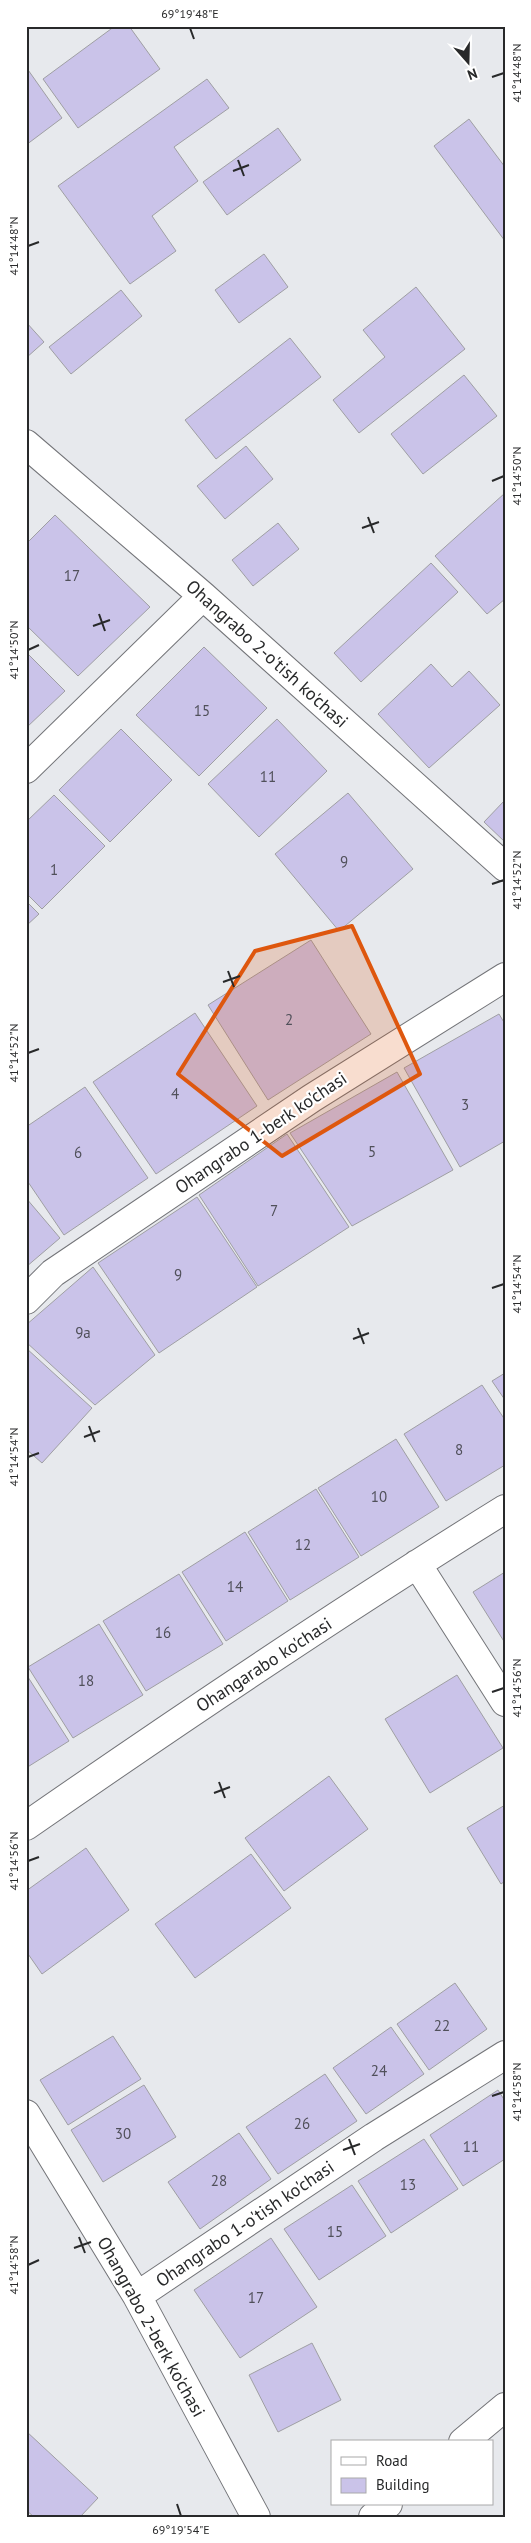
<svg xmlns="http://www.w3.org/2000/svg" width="531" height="2543" viewBox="0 0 531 2543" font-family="'PT Sans',sans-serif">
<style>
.building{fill:#cac3e9;stroke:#9f9fa3}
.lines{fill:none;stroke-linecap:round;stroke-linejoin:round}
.minor-casing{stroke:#737478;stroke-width:30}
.minor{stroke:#fff;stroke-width:28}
.marked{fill:#de570e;fill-opacity:0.2;stroke:#de570e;stroke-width:4;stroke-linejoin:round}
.ticks{fill:none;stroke:#28292a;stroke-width:2}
.labels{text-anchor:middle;stroke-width:4.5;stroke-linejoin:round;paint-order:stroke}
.number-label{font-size:15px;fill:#50505a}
.street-label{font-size:18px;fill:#28292a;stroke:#fff}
.neatline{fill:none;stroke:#28292a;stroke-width:2}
.ticks-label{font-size:12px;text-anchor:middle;fill:#28292a}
</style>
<rect width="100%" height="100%" fill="#e7e9ed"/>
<path class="building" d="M115 26H129L160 69 78 128 43 79Z
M26 67 62 118 26 145Z
M207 79 229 108 174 147 198 181 152 216 176 251 130 284 58 186Z
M469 119 505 167V241L434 146Z
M278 128 301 160 227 215 203 182Z
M264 254 288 287 239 323 215 290Z
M416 287 465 349 359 433 333 400 385 357 363 330Z
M121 290 142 316 71 374 49 347Z
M26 322 44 342 26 358Z
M290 338 321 377 216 459 185 420Z
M464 375 497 416 423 474 391 434Z
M246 446 273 479 225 519 197 486Z
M505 493V599L487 614 435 556Z
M55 515 150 607 78 676 26 625V544Z
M278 523 299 549 253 586 232 560Z
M431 563 458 592 361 682 334 653Z
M204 647 267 708 199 776 136 715Z
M26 652 65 691 26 728Z
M431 664 452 687 469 671 500 705 429 768 378 714Z
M277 719 327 771 259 837 208 784Z
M121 729 172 780 110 842 59 790Z
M348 793 413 869 339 931 275 854Z
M54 795 105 846 42 909 26 893V822Z
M505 800V842L484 822Z
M26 901 39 914 26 926Z
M311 940 371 1034 268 1100 208 1005Z
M195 1013 257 1106 156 1174 93 1082Z
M499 1014 505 1024V1141L460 1167 404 1068Z
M397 1072 453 1170 352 1226 290 1133Z
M85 1087 148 1178 64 1235 26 1179V1127Z
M287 1134 349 1227 258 1286 199 1195Z
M197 1197 257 1287 159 1353 98 1263Z
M26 1198 60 1238 26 1267Z
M93 1267 155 1355 95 1405 26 1342V1325Z
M26 1348 92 1408 42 1463 26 1449Z
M505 1373V1400L492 1381Z
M482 1385 505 1420V1465L446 1501 404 1434Z
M396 1439 439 1507 361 1556 318 1488Z
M316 1489 359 1557 290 1600 248 1532Z
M245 1532 288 1601 226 1641 182 1572Z
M505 1572V1643L473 1592Z
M179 1574 223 1644 146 1691 103 1621Z
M99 1624 143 1695 73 1738 28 1667Z
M26 1674 69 1741 26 1768Z
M457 1675 503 1748 430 1793 385 1719Z
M329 1776 368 1829 284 1891 245 1838Z
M505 1805V1881L501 1884 467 1828Z
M86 1848 129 1910 42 1974 26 1951V1891Z
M251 1854 291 1908 195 1978 155 1924Z
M455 1983 487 2029 429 2070 397 2024Z
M391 2027 424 2074 366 2114 333 2068Z
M113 2036 141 2079 68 2125 40 2080Z
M325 2074 357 2121 278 2174 246 2127Z
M144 2085 176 2137 103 2182 71 2130Z
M498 2090 505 2101V2159L463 2186 430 2135Z
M239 2133 271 2179 200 2229 168 2182Z
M424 2139 458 2189 391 2233 358 2181Z
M352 2185 386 2236 319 2280 284 2229Z
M271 2238 317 2307 240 2358 194 2290Z
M312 2343 341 2400 278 2432 249 2375Z
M26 2431 98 2498 80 2517H34L26 2510Z"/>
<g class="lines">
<defs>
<path id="minor" d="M26 444 203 596 505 867
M26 769 203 596
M26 1300 53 1273 312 1098 505 977
M417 1564 505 1702
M26 1826C183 1717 342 1610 505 1509
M26 2114 137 2296 256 2517
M137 2296 374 2137 505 2055
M463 2442 505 2407
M373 2517 388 2504"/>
</defs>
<use href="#minor" class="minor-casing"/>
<use href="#minor" class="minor"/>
</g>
<path class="marked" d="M352 926 420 1074 282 1156 178 1074 255 951Z"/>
<path class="ticks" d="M190 28 194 39M492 77 504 73M238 160 244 176M233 171 249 165M28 246 39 242M492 481 504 476M368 517 374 533M362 528 379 522M99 614 105 631M93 626 110 620M28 650 39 645M492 884 504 880M228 971 234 987M223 982 240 976M28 1053 39 1049M492 1288 504 1284M358 1328 364 1344M353 1339 369 1333M89 1426 95 1442M84 1437 100 1431M28 1457 39 1453M492 1692 504 1688M219 1782 225 1798M214 1793 230 1787M28 1861 39 1857M492 2096 504 2092M349 2139 355 2155M343 2150 360 2144M79 2237 85 2253M74 2248 91 2242M28 2265 39 2260M177 2504 181 2516"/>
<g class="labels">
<g class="number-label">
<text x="72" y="581">17</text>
<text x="202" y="716">15</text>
<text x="268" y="782">11</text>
<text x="344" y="867">9</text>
<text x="54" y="875">1</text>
<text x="289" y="1025">2</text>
<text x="175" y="1099">4</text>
<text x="465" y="1110">3</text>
<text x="372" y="1157">5</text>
<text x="78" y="1158">6</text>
<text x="274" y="1216">7</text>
<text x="178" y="1280">9</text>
<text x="83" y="1338">9a</text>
<text x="459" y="1455">8</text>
<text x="379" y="1502">10</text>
<text x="303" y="1550">12</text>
<text x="235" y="1592">14</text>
<text x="163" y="1638">16</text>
<text x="86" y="1686">18</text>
<text x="442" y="2031">22</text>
<text x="379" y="2076">24</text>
<text x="302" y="2129">26</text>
<text x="123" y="2139">30</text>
<text x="471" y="2152">11</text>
<text x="219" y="2186">28</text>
<text x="408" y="2190">13</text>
<text x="335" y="2237">15</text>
<text x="256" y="2303">17</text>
</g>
<g class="street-label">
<text transform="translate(267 654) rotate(42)" y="6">Ohangrabo 2-o'tish ko'chasi</text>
<text transform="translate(261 1133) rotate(-34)" y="6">Ohangrabo 1-berk ko'chasi</text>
<text transform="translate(264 1665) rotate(-33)" y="6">Ohangarabo ko'chasi</text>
<text transform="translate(245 2224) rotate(-34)" y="6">Ohangrabo 1-o'tish ko'chasi</text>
<text transform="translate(151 2327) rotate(61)" y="6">Ohangrabo 2-berk ko'chasi</text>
</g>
</g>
<rect width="531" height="2543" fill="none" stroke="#ffffff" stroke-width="55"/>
<rect x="331" y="2440" width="162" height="65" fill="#ffffff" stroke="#a9a9aa"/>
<rect x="341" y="2457" width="25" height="8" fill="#ffffff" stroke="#a9a9aa"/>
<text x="376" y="2466" font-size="15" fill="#28292a">Road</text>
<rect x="341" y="2478" width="25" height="15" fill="#cac3e9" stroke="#a9a9aa"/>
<text x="376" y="2490" font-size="15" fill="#28292a">Building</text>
<g transform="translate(468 62) rotate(160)" stroke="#ffffff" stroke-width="4" paint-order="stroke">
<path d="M0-4L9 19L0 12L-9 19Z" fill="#28292a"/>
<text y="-8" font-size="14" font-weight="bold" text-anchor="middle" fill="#28292a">N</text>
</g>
<rect x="28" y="28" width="476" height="2488" class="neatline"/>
<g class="ticks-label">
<text x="190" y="18">69°19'48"E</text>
<text transform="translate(517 73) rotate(-90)" y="4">41°14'48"N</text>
<text transform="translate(14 246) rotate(-90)" y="4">41°14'48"N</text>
<text transform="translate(517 476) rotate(-90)" y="4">41°14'50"N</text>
<text transform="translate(14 650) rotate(-90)" y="4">41°14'50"N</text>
<text transform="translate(517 880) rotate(-90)" y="4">41°14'52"N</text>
<text transform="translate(14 1053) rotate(-90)" y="4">41°14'52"N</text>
<text transform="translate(517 1284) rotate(-90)" y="4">41°14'54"N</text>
<text transform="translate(14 1457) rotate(-90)" y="4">41°14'54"N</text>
<text transform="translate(517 1688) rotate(-90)" y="4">41°14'56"N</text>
<text transform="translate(14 1861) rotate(-90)" y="4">41°14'56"N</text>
<text transform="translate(517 2092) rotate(-90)" y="4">41°14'58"N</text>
<text transform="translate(14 2265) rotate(-90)" y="4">41°14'58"N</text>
<text x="181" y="2534">69°19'54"E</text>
</g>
</svg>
